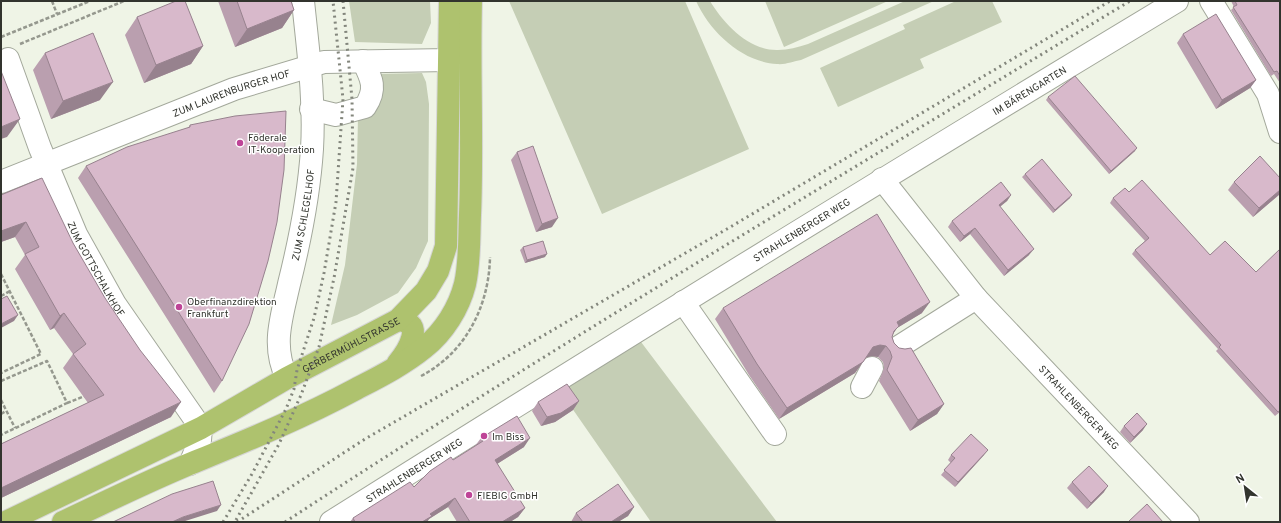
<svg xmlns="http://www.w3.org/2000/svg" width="1281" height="523" viewBox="0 0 1281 523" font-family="Overpass,sans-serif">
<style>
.green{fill:#c5ceb5}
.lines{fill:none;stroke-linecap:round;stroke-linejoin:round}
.minor-casing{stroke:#a3a89b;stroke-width:24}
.major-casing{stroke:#d6d6d5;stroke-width:24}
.path{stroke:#95988e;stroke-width:2.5;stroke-dasharray:4 2;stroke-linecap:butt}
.minor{stroke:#fff;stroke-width:22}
.major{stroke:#aec26e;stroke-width:22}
.rail{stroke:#83867c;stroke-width:3;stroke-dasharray:2 4;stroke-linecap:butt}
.wall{fill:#ba9faf}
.shaded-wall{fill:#97828e}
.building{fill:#d8b9cb;stroke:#97828e}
.poi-dot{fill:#be4497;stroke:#fff;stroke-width:1.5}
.labels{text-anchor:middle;stroke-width:3;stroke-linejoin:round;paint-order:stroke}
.street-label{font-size:10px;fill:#32342e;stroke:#fff}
.poi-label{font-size:10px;fill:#32342e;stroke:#fff;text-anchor:start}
</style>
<rect width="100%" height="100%" fill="#eff4e6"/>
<path class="green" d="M349 1H430L431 23 422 44 355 42Z
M509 1H685L749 149 602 214Z
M696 1H710C724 24 749 51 778 50 788 50 798 47 808 44L905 1H934L801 60C794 61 785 65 777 64 742 62 710 32 696 1Z
M765 1H888L784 47Z
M956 1H992L1002 22 920 59 924 68 838 107 820 68 905 29 903 25Z
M422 73 426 82 429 104 428 241 416 268 398 293 357 315 331 325 345 265 349 232 357 164 358 117 377 74Z
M638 338 777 522H651L558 388Z"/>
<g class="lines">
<defs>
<g id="minor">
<path d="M1211 1 1268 94 1280 132"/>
<path id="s1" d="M8 59 40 148 76 234 115 304 201 428 200 440 190 464"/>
<path d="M311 109 336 115 365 107C377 89 372 79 363 61"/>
<path id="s2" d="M882 179 976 298 1188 522"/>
<path id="s3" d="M1 182 234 89 324 62 449 60 465 49"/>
<path d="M683 302 775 434"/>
<path d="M897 348 976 298"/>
<path id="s4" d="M287 378C271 346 282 316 289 284 300 240 309 195 312 149 315 100 308 50 303 1"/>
<path d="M862 387 872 368"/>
<path id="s5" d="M331 522C611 346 893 172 1177 1"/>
</g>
<g id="major">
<path d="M398 320C426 322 408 351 398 363"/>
<path id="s6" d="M6 522 201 428 287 378 398 320 426 291 438 271 446 246 450 1"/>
<path d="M63 522C106 502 148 481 192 463 248 440 302 418 356 389 379 377 403 365 424 348 444 332 459 308 465 284 470 262 469 238 470 215 473 144 469 72 471 1"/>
</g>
</defs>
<use href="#minor" class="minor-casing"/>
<use href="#major" class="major-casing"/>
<path class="path" d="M52 1 57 14
M1 37 90 1
M20 44 124 1
M1 274 41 354 1 373
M1 296 10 291
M421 376C465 353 489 307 490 257
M1 381 47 361 67 403 1 435
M1 400 15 428
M67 403 85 396
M1 414 6 411"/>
<use href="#minor" class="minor"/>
<use href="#major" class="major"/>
<path class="rail" d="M236 520 279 444 301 395 319 347 334 278 353 168 352 99 343 1
M223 522 252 474 286 409 294 389 297 370 314 318 324 273 336 202 343 99 333 1
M237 522 365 439 732 226 1110 1
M285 522C562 341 847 172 1130 1"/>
</g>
<path class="wall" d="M218 1H291L294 10 282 28 235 47Z
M1231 1H1280V83L1274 74 1271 76 1231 10 1234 7Z
M137 17 203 46 191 64 144 83 125 35Z
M1183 34 1256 80 1250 88 1216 109 1177 43Z
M45 53 100 100 51 119 33 70Z
M1048 97 1135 151 1109 174 1046 100Z
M190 125 222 381 214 393 78 178 86 166 188 128Z
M517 152 552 227 536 232 511 160Z
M1025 174 1070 198 1053 213 1022 177Z
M1280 178V194L1253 217 1228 190 1234 182Z
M1129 192 1210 255 1256 272 1280 412 1275 416 1216 351 1218 349 1132 254 1135 250 1145 241 1110 203 1113 198Z
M1 195 73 243 171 417 1 498V444L88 403 63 368 73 354 54 328 50 330 15 269 25 255 15 237 1 242Z
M1011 195 1007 201 1000 207 1029 255 1004 276 970 234 960 242 948 227 952 221Z
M523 247 545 257 525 263 520 250Z
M723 308 922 313 897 328 893 334 892 337 894 343 944 404 937 414 910 431 879 381 884 368 883 362 878 357 872 356 866 357 855 373 779 419 749 375 715 319Z
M579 401 573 410 555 422 541 426 532 411 538 402Z
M1124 426 1143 430 1130 443 1120 432Z
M481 438 524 447 497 464 525 508 518 517 510 522H457L448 507 429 519 427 522H350L353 518 414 487 453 460 475 446Z
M951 455H984L955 487 941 475 951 463 948 460Z
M1072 482 1104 492 1087 509 1067 488Z
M634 507 628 516 618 522H571L576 513Z"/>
<path class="shaded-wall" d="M294 10 282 28 235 47 247 29Z
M203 46 191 64 144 83 156 65Z
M1256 80 1250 88 1216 109 1222 100Z
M113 82 100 100 51 119 63 101Z
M20 119 7 137 1 139V127Z
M1137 148 1135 151 1109 174 1111 171Z
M1280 190V194L1253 217 1259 208Z
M1011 195 1007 201 994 211 999 205Z
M1072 195 1070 198 1053 213 1055 210Z
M558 218 552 227 536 232 542 224Z
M26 222 15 237 1 242V231Z
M975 228 970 234 960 242 964 236Z
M1034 249 1029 255 1004 276 1008 270Z
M547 254 545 257 525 263 527 260Z
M930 302 922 313 897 328 891 337 897 322Z
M64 313 54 328 50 330 60 316Z
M18 315 14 321 1 328V324Z
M880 345 886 346 878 357 872 356 865 358 873 347Z
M863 362 855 373 779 419 787 408Z
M579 401 573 410 555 422 541 426 547 417Z
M181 402 171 417 1 498V488Z
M944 404 937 414 910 431 918 420Z
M1147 424 1143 430 1130 443 1134 437Z
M530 438 524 447 489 469 495 460Z
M988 450 984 455 955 487 958 482Z
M1108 486 1104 492 1087 509 1091 503Z
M455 498 448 507 429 519 427 522H422L430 514Z
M221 505 217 511 182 522H172L183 517Z
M634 507 628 516 618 522H611Z
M525 508 518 517 510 522H502Z"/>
<path class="building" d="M176 1H185L203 46 156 65 137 17Z
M237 1H291L294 10 247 29Z
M1235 1H1280V76L1277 71 1274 72 1233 7 1237 5Z
M1216 14 1256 80 1222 100 1183 34Z
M93 33 113 82 63 101 45 53Z
M1 71 20 119 1 127Z
M1075 76 1137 148 1111 171 1048 97Z
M286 111 284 170 277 222 268 261 249 324 222 381 86 166 127 147 190 127V125L235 116Z
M533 146 558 218 542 224 517 152Z
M1260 156 1280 178V190L1259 208 1234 182Z
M1042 159 1072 195 1055 210 1025 174Z
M42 178 73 243 105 298 140 350 181 402 1 488V444L104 395 73 354 86 344 64 313 60 316 25 254 39 247 26 222 1 231V195Z
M1142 180 1210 255 1225 241 1256 272 1280 249V411L1278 412 1219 347 1221 345 1135 250 1149 238 1113 198 1125 188 1129 192Z
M1001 182 1011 195 999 205 1034 249 1008 270 975 228 964 236 952 221Z
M877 214 930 302 897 322 899 326 894 331 892 337 894 343 899 348 905 349 911 348 944 404 918 420 887 370 892 357 890 351 886 346 880 345 873 347 863 362 787 408 757 364 723 308Z
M543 241 547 254 527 260 523 247Z
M7 296 18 315 1 324V299Z
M567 384 579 401 561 413 547 417 538 402Z
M1137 413 1147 424 1134 437 1124 426Z
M517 416 530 438 495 460 525 508 502 522H470L455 498 430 514 432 516 422 522H406L405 521 404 522H355L353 518 410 482 414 487 430 471 451 457 453 460 483 441 481 438Z
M971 434 988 450 958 482 944 470 955 458 951 455Z
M1089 466 1108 486 1091 503 1072 482Z
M213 481 221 505 183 517 172 522H113L172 494Z
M618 484 634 507 611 522H583L576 513Z
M1147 504 1163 522H1128Z"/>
<g class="poi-dot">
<circle cx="240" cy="143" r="4"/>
<circle cx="179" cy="307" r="4"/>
<circle cx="484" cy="436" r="4"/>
<circle cx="469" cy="495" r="4"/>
</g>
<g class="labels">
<g class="street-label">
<text dy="4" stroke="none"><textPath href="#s5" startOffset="821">IM BÄRENGARTEN</textPath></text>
<text dy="4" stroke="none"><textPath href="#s3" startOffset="247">ZUM LAURENBURGER HOF</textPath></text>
<text dy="4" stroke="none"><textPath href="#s4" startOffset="167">ZUM SCHLEGELHOF</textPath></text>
<text dy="4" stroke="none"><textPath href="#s5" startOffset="554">STRAHLENBERGER WEG</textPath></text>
<text dy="4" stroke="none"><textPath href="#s1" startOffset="228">ZUM GOTTSCHALKHOF</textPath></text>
<text dy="4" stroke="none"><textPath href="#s6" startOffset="388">GERBERMÜHLSTRASSE</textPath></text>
<text dy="4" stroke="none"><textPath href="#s2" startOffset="302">STRAHLENBERGER WEG</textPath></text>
<text dy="4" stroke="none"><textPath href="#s5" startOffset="98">STRAHLENBERGER WEG</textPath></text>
</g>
<g class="poi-label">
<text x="248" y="141">Föderale<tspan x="248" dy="12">IT-Kooperation</tspan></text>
<text x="187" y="305">Oberfinanzdirektion<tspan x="187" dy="12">Frankfurt</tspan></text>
<text x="492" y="440">Im Biss</text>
<text x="477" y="499">FIEBIG GmbH</text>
</g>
</g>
<rect width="1281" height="523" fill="none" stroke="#32342e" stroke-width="4"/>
<g transform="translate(1245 487) rotate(330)" stroke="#ffffff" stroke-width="3" paint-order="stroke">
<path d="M0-3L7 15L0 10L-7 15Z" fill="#32342e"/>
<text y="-6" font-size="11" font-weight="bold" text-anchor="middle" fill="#32342e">N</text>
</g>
</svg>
